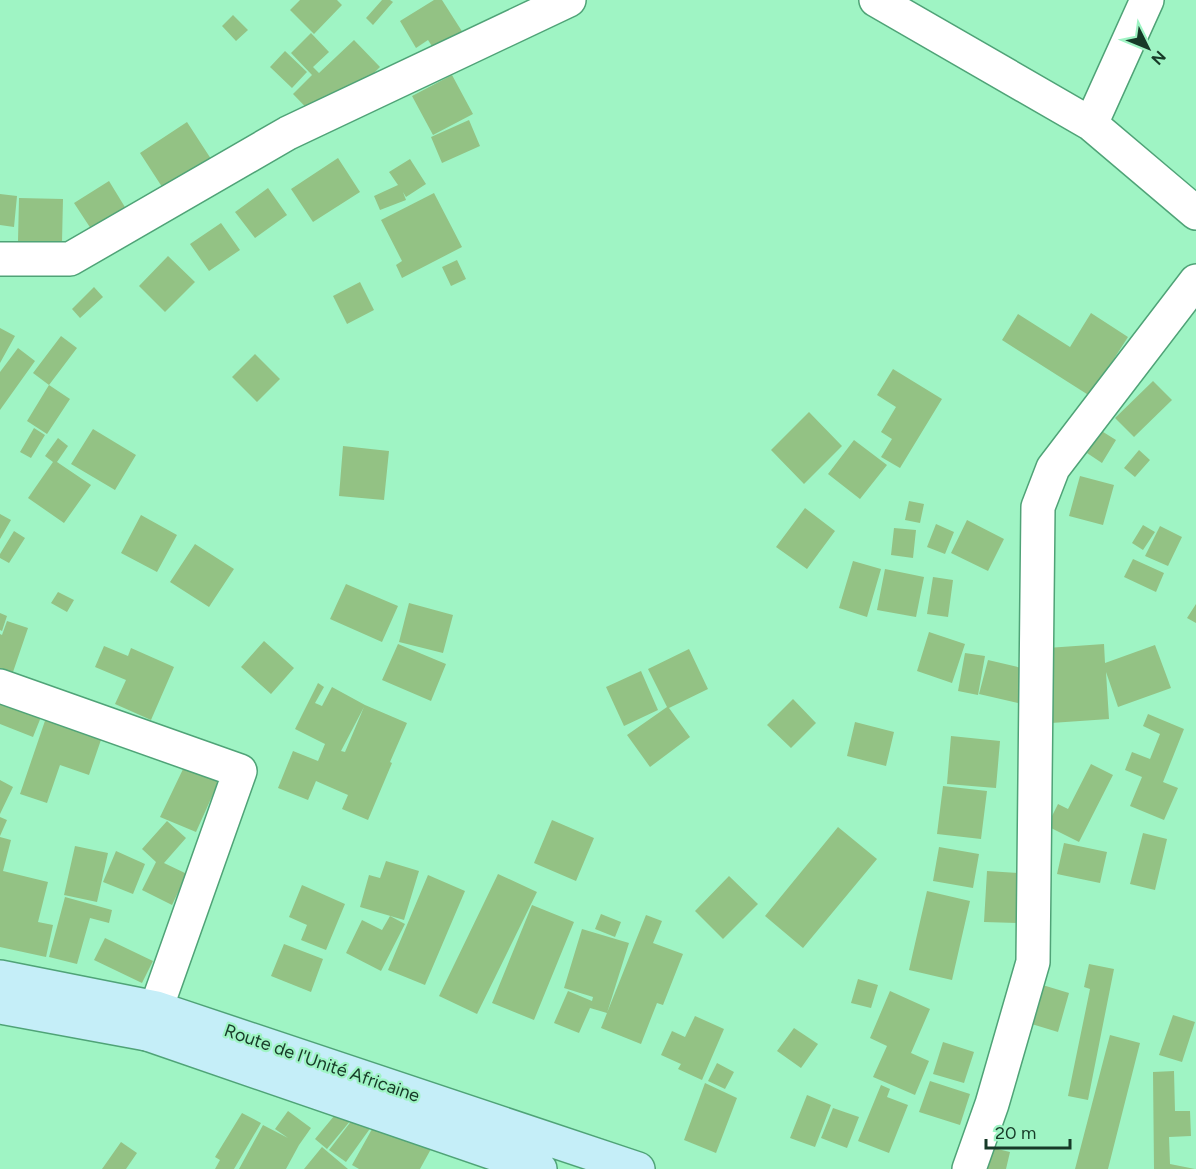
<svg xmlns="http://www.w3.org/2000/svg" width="1196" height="1169" viewBox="0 0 1196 1169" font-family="Figtree,sans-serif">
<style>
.building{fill:#93c284;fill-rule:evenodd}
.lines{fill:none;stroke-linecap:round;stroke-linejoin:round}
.street-casing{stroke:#4fa377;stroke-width:36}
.secondary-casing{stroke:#4fa377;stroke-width:36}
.street{stroke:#fff;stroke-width:33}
.secondary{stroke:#c5eef8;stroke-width:33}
.labels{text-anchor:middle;stroke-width:4.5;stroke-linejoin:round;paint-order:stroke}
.street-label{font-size:18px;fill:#173a28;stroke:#9ff4c4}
</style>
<rect width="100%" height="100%" fill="#9ff4c4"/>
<path class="building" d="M300 0H337L342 5 314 34 290 10Z
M382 0H390L393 2 373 25 366 18Z
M434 0H442L465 36 437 54 428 40 416 48 400 21Z
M233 15 248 30 236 41 222 26Z
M311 33 329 52 313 67 319 73 354 40 380 67 322 124 293 94 312 75 291 53Z
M285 51 307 72 292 88 270 67Z
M452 75 473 114 433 135 412 96Z
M469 120 480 146 442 163 431 137Z
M187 122 213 162 166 193 140 153Z
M338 158 360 192 313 222 291 189Z
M410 159 426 184 406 197 403 192 406 200 380 210 374 196 398 185 389 172Z
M109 181 131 217 97 238 74 203Z
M268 188 287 215 255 238 235 212Z
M434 193 462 247 402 278 396 265 402 261 381 220Z
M0 194 17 196 14 227 0 225Z
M19 198 63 199 62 242 18 241Z
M221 223 240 250 209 271 190 244Z
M168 256 195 282 165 312 139 286Z
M457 260 466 279 451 286 442 267Z
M360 282 374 310 347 324 333 296Z
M94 287 103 297 80 318 72 309Z
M1091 313 1128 337 1090 396 1002 340 1018 314 1070 347Z
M0 328 15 336 0 363Z
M61 336 77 348 49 385 33 373Z
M18 348 35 361 0 410V372Z
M255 354 280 379 257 402 232 377Z
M893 369 942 399 900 468 881 457 892 439 881 432 896 407 877 395Z
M1153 381 1172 400 1134 437 1115 418Z
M49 385 70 399 47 434 27 421Z
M809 412 842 446 804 484 771 450Z
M34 428 45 435 31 458 20 452Z
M93 429 136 455 115 490 71 464Z
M1100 430 1116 440 1102 463 1087 453Z
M58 438 68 446 57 462 91 485 64 523 28 498 53 462 45 456Z
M854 440 887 465 860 499 828 474Z
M343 446 389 451 384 500 339 496Z
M1139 450 1150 460 1135 477 1124 468Z
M1080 476 1114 485 1103 525 1069 516Z
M909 501 924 504 920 523 905 520Z
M805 508 835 531 807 569 776 547Z
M0 514 11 520 0 539Z
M141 515 177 535 157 572 121 553Z
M967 520 1004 539 988 571 951 553Z
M936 524 954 532 945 554 927 547Z
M1143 525 1155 532 1143 550 1132 543Z
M1160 526 1182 537 1168 566 1145 556Z
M894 528 916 530 913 558 891 555Z
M14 531 25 538 9 563 0 558V554Z
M195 544 234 569 209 607 170 582Z
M1133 559 1164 573 1156 592 1124 577Z
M853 561 881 569 867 617 839 608Z
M885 569 924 577 916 617 877 610Z
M933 577 953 580 948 617 927 614Z
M346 584 398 606 382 642 330 619Z
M58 592 74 600 67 612 51 603Z
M409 603 453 615 443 653 399 642Z
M1196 604V623L1187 618Z
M0 613 7 616 2 631 0 630Z
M7 621 28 628 13 672 0 668V634L2 635Z
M929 632 965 644 952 683 917 671Z
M264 641 294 668 271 694 241 667Z
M398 644 446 664 431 701 382 680Z
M1104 644 1105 663 1155 645 1171 688 1118 707 1106 672 1109 719 1051 723 1047 648Z
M104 646 128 656 131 648 174 667 151 720 115 704 126 680 95 667Z
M689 649 708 689 669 708 690 737 650 767 627 735 667 707 648 669Z
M965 653 985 656 978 695 958 691Z
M988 660 1026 669 1018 703 979 694Z
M641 671 658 710 624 726 606 687Z
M318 683 324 687 315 703 322 706 332 687 365 705 407 723 390 762 392 763 368 820 342 809 348 795 316 781 308 800 278 788 293 751 318 761 325 744 295 729ZM364 707 345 752 341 751Z
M0 695 43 712 33 737 0 724Z
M793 699 816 723 791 748 767 725Z
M48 712 104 731 89 775 60 765 47 803 20 794Z
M1148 714 1184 729 1163 782 1178 788 1164 820 1130 806 1142 777 1125 770 1132 752 1150 759 1160 734 1143 726Z
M855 722 894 732 886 766 847 756Z
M951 736 1000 741 996 788 947 784Z
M1091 764 1113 775 1079 842 1047 826 1058 804 1068 809Z
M185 765 219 781 196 832 160 817Z
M0 780 13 787 0 814Z
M943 786 987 791 981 839 937 834Z
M0 817 7 820 0 836Z
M552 820 594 838 576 881 534 863Z
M167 821 186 838 164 863 187 874 172 905 142 890 156 862 142 849Z
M838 827 877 859 803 948 765 916Z
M1143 833 1167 839 1155 890 1130 884Z
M0 837 11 840 3 871 48 882 38 922 53 925 46 957 0 947Z
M1064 843 1107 852 1100 883 1057 874Z
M75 846 108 853 97 902 64 895Z
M939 847 979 854 973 888 933 881Z
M116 851 145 864 133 894 103 882Z
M386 861 419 871 404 920 360 907 369 875 380 878Z
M987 871 1020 873 1017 923 984 922Z
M498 874 537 892 477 1014 439 996Z
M428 875 465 891 425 985 388 970Z
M729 876 758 904 723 939 695 911Z
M302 885 345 904 326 950 301 940 307 925 289 917Z
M927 891 970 901 952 980 909 970Z
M65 897 112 910 109 923 90 918 77 964 49 957Z
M532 905 574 922 534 1020 492 1003Z
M601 914 621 922 615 937 595 929Z
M646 915 662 921 653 943 683 954 663 1005 657 1003 641 1044 601 1028Z
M390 916 405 924 381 971 346 953 362 920 382 930Z
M582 929 629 943 607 1013 590 1008 579 1033 554 1023 568 991 592 1001 593 997 564 988Z
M105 938 153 961 142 983 94 960Z
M284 944 323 959 311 992 271 976Z
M1089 964 1114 969 1088 1100 1068 1096 1090 989 1084 987Z
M858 979 878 985 871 1008 851 1003Z
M1036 983 1069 993 1058 1032 1025 1022Z
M890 991 930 1009 911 1053 929 1061 915 1095 873 1077 887 1046 870 1038Z
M1173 1015 1195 1022 1182 1062 1159 1055Z
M695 1016 724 1029 702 1080 678 1069 681 1064 661 1055 672 1031 685 1037Z
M794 1028 818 1044 801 1068 777 1051Z
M1110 1035 1140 1043 1108 1169H1075Z
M943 1042 974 1052 964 1083 933 1074Z
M717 1063 734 1072 725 1089 708 1081Z
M1174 1071 1175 1111H1190L1191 1136 1169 1137 1170 1164 1195 1169H1154L1153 1072Z
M930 1081 970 1094 960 1125 919 1112Z
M705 1083 737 1098 716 1153 684 1140Z
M881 1085 890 1089 887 1097 908 1105 889 1153 858 1141Z
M807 1095 831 1105 815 1147 790 1138Z
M833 1108 859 1117 847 1148 821 1138Z
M339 1110 351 1120 327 1149 315 1139Z
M288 1111 311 1128 299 1145 286 1169H239L263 1125 288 1138 275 1129Z
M359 1111 374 1123 346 1162 329 1150Z
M242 1113 261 1123 234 1169H215L220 1160 215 1157Z
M377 1120 431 1149 420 1169H359L352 1165Z
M121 1142 137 1153 126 1169H102Z
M985 1146 1010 1152 1006 1169H979Z
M322 1147 348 1169H304Z"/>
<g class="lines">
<defs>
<path id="street" d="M876 0 1091 124 1196 213
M1091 124 1147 0
M0 259H70L288 133 569 0
M0 686 240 771 147 1034
M969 1169 992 1104 1033 962 1038 507 1053 468 1196 281"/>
<path id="secondary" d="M0 977 156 1008 638 1169
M0 1007 147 1034 540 1169"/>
</defs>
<use href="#street" class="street-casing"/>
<use href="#secondary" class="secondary-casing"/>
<use href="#street" class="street"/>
<use href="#secondary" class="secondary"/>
</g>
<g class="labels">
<g class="street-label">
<text transform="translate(322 1063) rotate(19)" y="6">Route de l'Unité Africaine</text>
</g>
</g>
<g transform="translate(1148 48) rotate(133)" stroke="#9ff4c4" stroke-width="4.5" paint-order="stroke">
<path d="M0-4.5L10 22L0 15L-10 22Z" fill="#173a28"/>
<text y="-9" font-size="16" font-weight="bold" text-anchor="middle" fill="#173a28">N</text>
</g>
<path d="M986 1139v9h84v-9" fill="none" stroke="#173a28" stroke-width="3"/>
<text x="995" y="1139" font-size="18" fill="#173a28" stroke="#9ff4c4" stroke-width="4.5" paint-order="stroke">20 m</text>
</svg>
